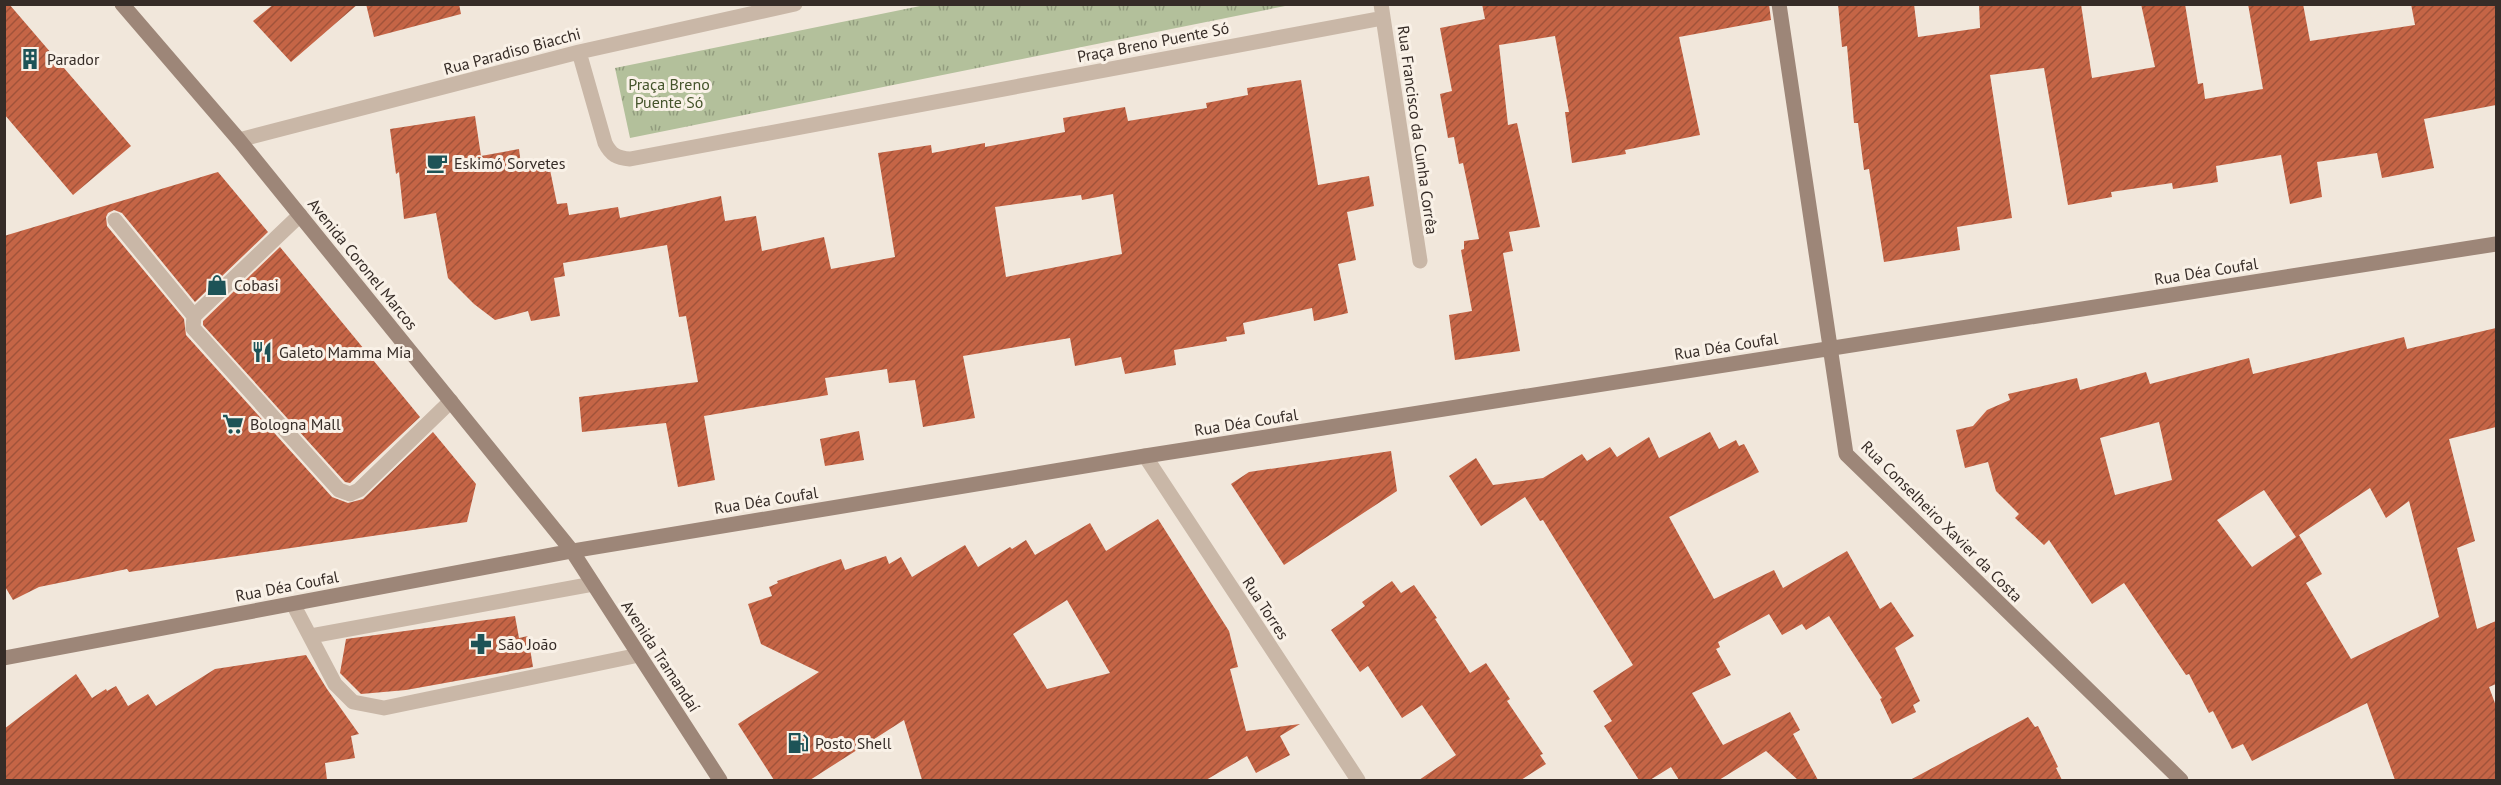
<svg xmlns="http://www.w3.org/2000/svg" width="2501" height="785" viewBox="0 0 2501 785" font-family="'PT Sans',sans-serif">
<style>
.grass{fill:url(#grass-tufts)}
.building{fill:url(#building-hatch);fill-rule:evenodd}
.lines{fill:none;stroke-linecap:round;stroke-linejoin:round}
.lane{stroke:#c9b7a7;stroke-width:15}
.street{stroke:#c9b7a7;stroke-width:15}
.secondary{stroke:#9d8678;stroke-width:15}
.labels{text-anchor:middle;stroke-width:6;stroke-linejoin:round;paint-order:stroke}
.street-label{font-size:16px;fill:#362c27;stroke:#f9f1e7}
.poi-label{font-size:16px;fill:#362c27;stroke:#f9f1e7;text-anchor:start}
.park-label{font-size:16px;fill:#45542b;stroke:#f9f1e7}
</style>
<defs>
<pattern id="grass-tufts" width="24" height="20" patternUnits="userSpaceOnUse" patternTransform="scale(1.5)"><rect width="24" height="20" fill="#b3c09b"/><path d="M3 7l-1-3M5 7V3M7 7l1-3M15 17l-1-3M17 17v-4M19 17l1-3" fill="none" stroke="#929c7e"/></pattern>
<pattern id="building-hatch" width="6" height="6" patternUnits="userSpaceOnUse" patternTransform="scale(1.5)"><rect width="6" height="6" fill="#c56546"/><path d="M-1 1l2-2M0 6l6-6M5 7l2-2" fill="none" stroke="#a1533a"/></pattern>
</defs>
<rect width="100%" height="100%" fill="#f1e7db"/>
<path class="grass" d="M930 4H1290V5L630 138 615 68Z"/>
<path class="building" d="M4 4H9L131 146 73 195 4 114Z
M274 4H358L291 62 253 21Z
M366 4H459L461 14 374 37Z
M1482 4H1769L1771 20 1679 37 1700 135 1625 150 1626 154 1572 163 1565 112H1569L1555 36 1499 45 1508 125 1517 123 1540 227 1509 232 1513 251 1503 253 1520 351 1455 360 1449 315 1472 311 1461 250 1464 249V241L1479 239 1463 163 1459 164 1454 137 1448 138 1440 94 1452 91 1440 28 1485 19Z
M1838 4H1914L1918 37 1980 28 1979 4H2081L2092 78 2155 67 2141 4H2185L2198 84 2203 83 2205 99 2263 89 2248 4H2303L2310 41 2415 25 2411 4H2496V105L2424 119 2434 168 2382 178 2377 153 2317 162 2322 197 2290 204 2281 155 2216 166 2218 182 2173 189 2172 183 2111 192 2112 197 2068 205 2044 68 1990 75 2012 218 1957 227 1960 250 1884 262 1869 169 1864 170 1858 123H1854L1847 46 1842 47Z
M1301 80 1318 185 1369 176 1374 206 1347 212 1356 260 1338 264 1348 313 1314 321 1312 308 1243 323 1245 334 1226 337 1227 341 1174 350 1176 365 1125 374 1121 357 1075 366 1070 338 963 356 975 418 923 427 915 380 889 383 887 369 825 378 828 395 704 416 715 480 678 487 666 423 582 432 579 397 698 382 686 316 679 317 667 245 563 263 565 276 554 278 560 316 531 321 528 311 495 320 474 304 448 278 436 213 404 219 399 172 396 174 390 129 475 116 481 156 519 149 521 165 548 160 557 204 567 203 569 215 618 207 620 218 721 196 725 221 756 216 762 251 824 237 831 269 895 257 878 153 931 145 932 153 985 143V147L1065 132 1063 118 1125 107 1128 121 1207 108 1206 103 1248 95 1247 88ZM1113 194 1122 254 1006 277 995 207 1081 195 1082 200Z
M218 172 268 232 195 302 122 213 114 210 108 213 106 217 107 226 184 319 186 335 332 497 348 503 363 499 433 432 476 484 467 522 129 572 127 569 39 587 13 600 4 585V236Z
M280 247 420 417 350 483 345 482 203 325V321Z
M2496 328V427L2449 439 2475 541 2457 548 2477 629 2496 621V684L2489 687 2496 706V780H2395L2367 703 2252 761 2243 744 2232 749 2213 711 2209 713 2189 674 2186 675 2124 583 2092 604 2049 540 2044 545 2015 518 2019 514 1996 491 1988 462 1965 468 1956 430 1973 426 1987 410 2010 400 2008 394 2077 378 2080 390 2146 372 2150 384 2249 358 2253 374 2404 337 2407 349ZM2159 422 2172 480 2115 495 2100 438ZM2370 488 2386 518 2409 501 2439 617 2351 659 2306 583 2322 574 2299 535 2252 567 2217 520 2264 490 2296 537Z
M859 431 864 460 825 466 820 439Z
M1710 432 1719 449 1736 440 1739 446 1744 444 1759 472 1669 517 1714 599 1774 570 1783 588 1847 551 1880 609 1891 602 1914 636 1895 648 1920 701 1913 705 1916 712 1892 724 1880 699 1882 698 1829 616 1806 630 1802 624 1782 635 1769 614 1718 642 1720 647 1716 649 1731 675 1692 693 1723 745 1790 712 1800 730 1793 734 1818 780H1798L1766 751 1719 780H1679L1671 767 1650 780H1639L1604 726 1612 721 1593 691 1633 665 1575 572 1543 520 1540 521 1525 497 1481 526 1449 476 1476 458 1493 485 1543 478 1582 454 1587 461 1610 447 1617 457 1649 437 1659 458Z
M1391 451 1397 491 1284 565 1231 484 1249 472Z
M1158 519 1229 631 1238 667 1230 669 1246 731 1300 724 1280 736 1290 755 1256 773 1247 756 1206 780H922L904 720 810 780H774L738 724 819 672 761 644 748 604 772 596 769 587 778 583 777 581 841 559 845 570 886 556 889 564 901 557 912 577 965 545 978 567 1010 547 1012 549 1026 540 1035 555 1090 523 1106 551ZM1067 600 1110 673 1047 689 1013 634Z
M1392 581 1401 593 1414 585 1437 618 1435 619 1470 673 1486 663 1510 699 1507 701 1543 754 1540 755 1546 764 1521 780H1419L1456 755 1422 705 1402 718 1368 666 1360 672 1331 630 1365 606 1362 602Z
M515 616 519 638 528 636 533 667 406 690 361 694 340 673 346 639Z
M306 655 327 689 359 734 351 736 355 758 325 763 327 780H4V729L76 674 92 698 106 689 107 691 116 686 128 706 148 694 156 706 215 669Z
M2028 717 2035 727 2038 726 2058 767 2056 768 2062 780H1910Z"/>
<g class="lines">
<path class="lane" d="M300 215 194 316 193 328 339 490 350 494 359 490 451 401
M115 220 194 316
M293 604 335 684 353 702 384 708 639 655
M311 636 593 584"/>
<path class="street" d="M1381 4 1420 261
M579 52 605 143C611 155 617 158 630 159L1383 18
M239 140 579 52 795 4
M1145 456 1358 780"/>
<path class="secondary" d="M122 4 239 140 572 551 720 780
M1779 4 1846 454 2181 780
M4 658 572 551 1145 456 2496 244"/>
</g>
<defs>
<symbol id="building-bare" viewBox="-9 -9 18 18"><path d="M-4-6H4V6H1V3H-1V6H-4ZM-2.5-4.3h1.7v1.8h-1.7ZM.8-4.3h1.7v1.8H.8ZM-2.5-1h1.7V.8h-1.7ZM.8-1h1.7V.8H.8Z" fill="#1d5357" stroke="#f9f1e7" stroke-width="2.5" paint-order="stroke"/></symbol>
<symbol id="cafe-bare" viewBox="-9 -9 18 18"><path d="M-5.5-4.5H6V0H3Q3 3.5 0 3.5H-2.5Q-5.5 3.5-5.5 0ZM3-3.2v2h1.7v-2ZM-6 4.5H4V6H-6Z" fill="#1d5357" stroke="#f9f1e7" stroke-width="2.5" paint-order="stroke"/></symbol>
<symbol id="shop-bare" viewBox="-9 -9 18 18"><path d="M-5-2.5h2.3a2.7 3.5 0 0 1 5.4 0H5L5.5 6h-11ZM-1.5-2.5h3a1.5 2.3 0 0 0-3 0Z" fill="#1d5357" stroke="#f9f1e7" stroke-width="2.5" paint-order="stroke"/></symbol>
<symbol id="restaurant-bare" viewBox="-9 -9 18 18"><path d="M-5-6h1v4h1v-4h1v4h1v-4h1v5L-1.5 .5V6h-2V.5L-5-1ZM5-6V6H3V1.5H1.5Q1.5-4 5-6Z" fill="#1d5357" stroke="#f9f1e7" stroke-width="2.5" paint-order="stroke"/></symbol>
<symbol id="supermarket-bare" viewBox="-9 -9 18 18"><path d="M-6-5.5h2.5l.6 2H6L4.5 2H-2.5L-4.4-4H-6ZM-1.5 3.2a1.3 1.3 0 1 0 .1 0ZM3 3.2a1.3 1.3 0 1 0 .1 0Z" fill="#1d5357" stroke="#f9f1e7" stroke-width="2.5" paint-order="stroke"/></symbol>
<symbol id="pharmacy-bare" viewBox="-9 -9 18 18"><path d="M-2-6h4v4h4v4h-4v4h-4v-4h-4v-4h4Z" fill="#1d5357" stroke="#f9f1e7" stroke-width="2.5" paint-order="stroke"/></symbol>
<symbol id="fuel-bare" viewBox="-9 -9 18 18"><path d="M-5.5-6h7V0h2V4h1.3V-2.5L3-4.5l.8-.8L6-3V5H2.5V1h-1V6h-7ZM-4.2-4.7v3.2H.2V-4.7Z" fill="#1d5357" stroke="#f9f1e7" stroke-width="2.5" paint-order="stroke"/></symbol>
</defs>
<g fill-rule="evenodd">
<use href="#building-bare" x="15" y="44" width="30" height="30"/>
<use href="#cafe-bare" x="422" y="148" width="30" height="30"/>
<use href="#shop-bare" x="202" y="270" width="30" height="30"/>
<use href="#restaurant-bare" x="247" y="337" width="30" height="30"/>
<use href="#supermarket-bare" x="218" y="409" width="30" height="30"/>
<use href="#pharmacy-bare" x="466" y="629" width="30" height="30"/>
<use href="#fuel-bare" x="783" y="728" width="30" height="30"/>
</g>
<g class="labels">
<g class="street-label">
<text transform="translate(1153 42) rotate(-11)" y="6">Praça Breno Puente Só</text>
<text transform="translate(512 51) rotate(-15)" y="6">Rua Paradiso Biacchi</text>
<text transform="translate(1418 130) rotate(82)" y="6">Rua Francisco da Cunha Corrêa</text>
<text transform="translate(363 264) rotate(51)" y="6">Avenida Coronel Marcos</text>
<text transform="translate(2206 271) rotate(-9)" y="6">Rua Déa Coufal</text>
<text transform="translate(1726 346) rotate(-9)" y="6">Rua Déa Coufal</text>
<text transform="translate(1246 422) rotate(-9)" y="6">Rua Déa Coufal</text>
<text transform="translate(766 500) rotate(-9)" y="6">Rua Déa Coufal</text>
<text transform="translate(1942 521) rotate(45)" y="6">Rua Conselheiro Xavier da Costa</text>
<text transform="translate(287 586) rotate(-11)" y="6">Rua Déa Coufal</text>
<text transform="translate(1266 608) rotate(57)" y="6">Rua Torres</text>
<text transform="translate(661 656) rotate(57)" y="6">Avenida Tramandaí</text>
</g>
<g class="poi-label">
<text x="47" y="65">Parador</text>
<text x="454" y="169">Eskimó Sorvetes</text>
<text x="234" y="291">Cobasi</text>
<text x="279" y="358">Galeto Mamma Mia</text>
<text x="250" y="430">Bologna Mall</text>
<text x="498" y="650">São João</text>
<text x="815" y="749">Posto Shell</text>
</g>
<g class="park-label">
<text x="669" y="90">Praça Breno<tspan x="669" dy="18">Puente Só</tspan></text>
</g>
</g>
<rect width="2501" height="785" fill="none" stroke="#362c27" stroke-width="12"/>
</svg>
